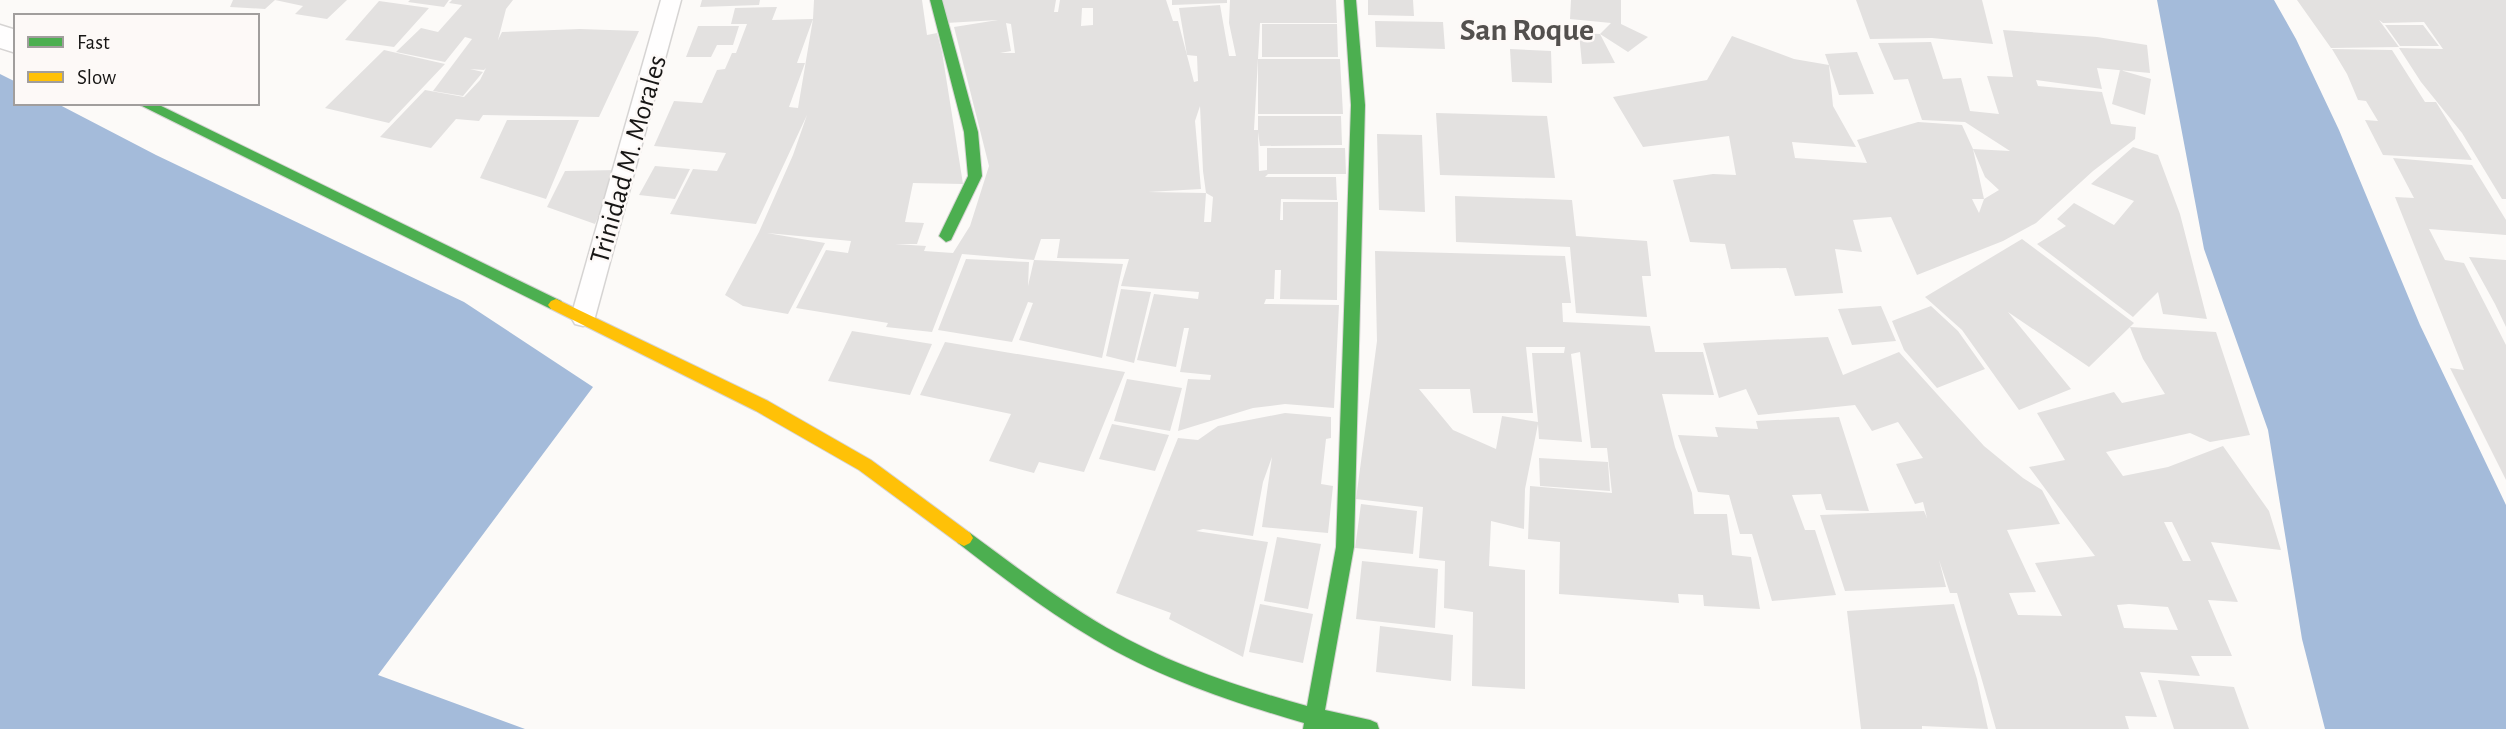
<svg xmlns="http://www.w3.org/2000/svg" width="2506" height="729" viewBox="0 0 2506 729" font-family="'Alegreya Sans',sans-serif">
<style>
.water{fill:#a4bbda}
.building{fill:#e3e1e0;fill-rule:evenodd}
.lines{fill:none;stroke-linecap:round;stroke-linejoin:round}
.lane-casing{stroke:#d6d4d3;stroke-width:3}
.street-casing{stroke:#d6d4d3;stroke-width:3}
.fast-casing{stroke:#d6d4d3;stroke-width:2}
.slow-casing{stroke:#d6d4d3;stroke-width:2}
.lane{fill:#fffefe;fill-rule:evenodd}
.street{fill:#fffefe;fill-rule:evenodd}
.fast{fill:#4caf50;fill-rule:evenodd}
.slow{fill:#ffc107;fill-rule:evenodd}
.labels{text-anchor:middle;stroke-width:5;stroke-linejoin:round;paint-order:stroke}
.street-label{font-size:28px;fill:#171615;stroke:#fdf9f7}
.quarter-label{font-size:32px;font-weight:bold;fill:#53504e;stroke:#fdf9f7}
</style>
<rect width="100%" height="100%" fill="#fcfaf8"/>
<path class="water" d="M2157 0H2274L2296 39 2339 130 2420 325 2506 505V729H2325L2302 639 2268 430 2204 249Z
M0 74 16 82V103H56L156 155 464 302 593 387 378 675 525 729H0Z"/>
<path class="building" d="M233 0H275L265 9 230 7Z
M275 0H347L327 19 295 14 303 6Z
M410 0H449L444 7 408 2Z
M452 0H513L506 9 498 40 502 32 580 29 639 31 599 117 483 115 479 121 456 119 431 148 380 137 425 90 464 97 480 80 486 68 484 70 470 69 483 72 463 96 433 91 472 39 465 37 445 62 396 52 421 28 438 32 462 5 449 3Z
M702 0H760L759 5 700 7Z
M814 0H922L927 35 937 33 942 52 963 184 913 183 905 222 924 223 917 244H895L926 246 924 251 953 253 970 226 989 166 954 27 998 20 946 23 942 0H1056L1054 12H1058L1060 0H1166L1173 21H1178L1194 82 1198 81 1197 56 1187 55 1179 8 1220 5 1229 56H1236L1229 23 1230 0H1336L1337 23H1260L1254 130H1258V116H1341L1342 145 1260 146 1258 132 1259 171 1267 170V148H1345L1346 174H1268L1265 177H1336L1337 200 1281 199 1280 220H1283V202H1338L1337 300 1280 299 1281 270H1275L1274 299H1266L1264 304 1339 305 1334 408 1285 404 1253 408 1178 431 1188 379 1210 380 1211 375 1180 372 1189 328H1184L1176 367 1137 360 1154 294 1198 299 1199 292 1121 286 1129 259 1057 258 1060 239H1041L1034 260 962 254 932 332 886 327 888 323 796 308 826 250 848 253 851 241 767 233 825 243 788 314 743 306 725 295 759 232 793 155 807 115 756 224 670 214 693 169 717 171 726 153 654 146 674 101 702 103 717 70 725 69 732 53H736L747 24H731L735 8 777 7 772 20 813 19ZM1082 8H1093V25L1081 26ZM813 19 798 108 789 107 805 63H797ZM1006 23 1011 24 1015 53H1000L1011 51ZM1200 106 1203 171 1206 193 1213 197 1211 222H1204L1206 193 1148 192 1201 189 1195 121Z
M1172 0H1227V3L1172 5Z
M1368 0H1413L1414 16 1368 15Z
M1571 0H1621V24L1648 37 1628 52 1600 34 1611 23 1570 19Z
M1856 0H1982L1993 44 1932 38 1870 39Z
M2297 0H2506V199H2502L2462 133 2421 82 2399 48 2443 49 2424 22 2383 23 2379 20 2399 47 2331 48Z
M379 1 429 8 394 47 345 40Z
M1375 21 1443 22 1445 49 1376 47Z
M1262 24H1337L1338 57H1262Z
M2385 25H2423L2439 46H2400Z
M698 26H739L733 45H717L711 57H686Z
M2003 30 2097 37 2147 45 2150 73 2097 68 2102 89 2036 80 2038 86 2102 92 2111 124 2136 127 2135 139 2093 171 2036 223 2003 241 1917 275 1891 217 1853 220 1862 252 1835 249 1843 293 1795 296 1786 268 1731 269 1725 244 1690 242 1673 180 1713 174 1736 175 1729 136 1643 147 1613 97 1707 80 1732 36 1794 59 1829 65 1825 54 1857 52 1874 94 1839 95 1829 65 1833 106 1856 147 1792 142 1795 158 1867 163 1857 140 1918 122 1962 125 1973 149 2010 151 1965 122 1922 120 1908 79 1894 80 1878 43 1931 42 1943 79 1961 78 1970 111 1999 114 1987 76 2013 77ZM1973 149 1985 177 1999 190 1984 199 1979 213 1972 199H1984Z
M1579 33 1600 34 1615 63 1582 64Z
M1510 49 1551 51 1552 83 1512 82Z
M2332 49 2392 50 2425 102H2436L2472 160 2383 155 2365 120 2378 121 2366 101 2358 100 2347 74Z
M384 50 445 64 389 123 325 108Z
M1258 59H1340L1343 114H1258Z
M2120 70 2151 79 2145 115 2112 104Z
M1436 113 1547 116 1555 178 1440 175Z
M507 120H579L546 199 480 178Z
M1377 134 1422 135 1425 212 1379 210Z
M2133 147 2158 155 2180 214 2207 319 2163 314 2158 292 2133 317 2037 244 2066 226 2057 219 2074 203 2114 225 2134 201 2091 184Z
M2393 158 2472 165 2506 220V235L2429 229 2445 260 2464 263 2506 345V480L2450 368 2464 370 2395 197 2414 198Z
M655 166 690 169 675 199 639 195Z
M618 170 595 224 547 207 565 171Z
M1455 196 1572 200 1576 236 1647 241 1651 276H1642L1647 317 1576 313 1570 247 1456 242Z
M2022 239 2134 323 2130 327 2216 332 2250 435 2210 442 2190 433 2106 452 2123 476 2168 467 2223 446 2269 511 2281 550 2211 542 2238 602 2208 600 2232 656H2191L2200 676 2140 672 2157 717 2125 716 2129 729H1996L1957 593H1950L1939 560 1946 587 1845 591 1820 515 1924 511 1927 518 1923 502 1915 504 1896 464 1923 458 1898 422 1872 431 1855 405 1758 415 1746 389 1719 398 1703 343 1828 337 1843 375 1899 352 1984 446 2023 478 2042 490 2060 524 2007 530 2036 592 2009 593 2018 615 2062 616 2035 563 2095 556 2029 467 2065 460 2037 413 2114 392 2122 403 2165 394 2143 359 2130 327 2089 367 2008 312 2071 389 2019 410 1962 330 1925 297ZM2164 522H2172L2191 561H2183ZM2129 604 2168 607 2178 630 2124 628 2117 605Z
M1375 251 1565 256 1571 303H1562L1563 322 1650 326 1655 352H1703L1714 395 1662 394 1675 447 1692 493 1694 514H1727L1732 555 1751 557 1760 609 1704 606 1703 595 1678 594 1679 603 1559 594 1560 542 1528 539 1530 486 1612 493 1607 448H1591L1580 352 1571 354 1582 442 1539 439 1538 424 1525 489 1524 529 1491 521 1489 566 1525 570V689L1472 686 1473 612 1444 608 1445 561 1419 558 1423 507 1356 499 1377 341ZM1526 347H1565L1564 353H1532L1538 422 1502 416 1496 449 1453 430 1419 389H1470L1473 413H1533Z
M2469 257 2506 260V327L2495 304Z
M966 259 1029 262 1028 286 1034 260 1123 264 1102 358 1019 340 1033 303 1028 302 1012 342 938 330Z
M1121 289 1151 292 1134 363 1106 356Z
M1881 306 1896 341 1852 345 1838 309Z
M1931 306 1958 331 1985 369 1937 388 1904 350 1892 321Z
M852 331 932 344 910 395 828 381Z
M945 342 1125 372 1084 472 1039 462 1034 473 989 461 1011 414 920 395Z
M1127 379 1182 388 1170 431 1114 421Z
M1285 413 1331 417V438L1326 439 1321 484 1333 486 1328 533 1262 527 1272 457 1263 482 1253 536 1203 529 1196 531 1268 542 1243 657 1169 619 1171 613 1116 593 1178 438 1198 440 1218 426Z
M1839 417 1869 511 1826 510 1821 494 1792 495 1805 530H1815L1836 595 1772 601 1752 534H1740L1729 495 1698 492 1678 435 1718 437 1715 427 1758 429 1756 421Z
M1112 424 1169 435 1155 471 1099 459Z
M1539 458 1608 462 1610 491 1540 486Z
M1361 504 1417 511 1413 554 1355 548Z
M1277 537 1321 544 1308 609 1264 601Z
M1362 561 1438 569 1435 628 1356 619Z
M1260 604 1313 614 1303 663 1249 652Z
M1954 604 1977 679 1988 729 1922 726V729H1861L1847 611Z
M1380 626 1453 635 1451 681 1376 672Z
M2158 680 2234 687 2249 729H2174Z"/>
<g class="lines">
<defs>
<path id="lane" d="M661 0H681L595 317 591 324 583 326 575 324 571 317Z"/>
<path id="street" d="M0 25 16 30V53L0 48Z"/>
<path id="fast" d="M930 0H942L978 132 982 176 951 240 946 242 939 236 968 176 964 132Z
M1344 0H1356L1365 105 1354 547 1325 710 1370 720 1377 723 1379 729H1303L1304 723C1232 702 1159 678 1094 639 1046 611 1002 577 958 543L955 538 958 533 964 530 970 533C1015 566 1059 600 1107 628 1169 664 1238 687 1307 706L1336 547 1351 105Z
M136 103H155L561 301 564 305 561 309H551Z"/>
<path id="slow" d="M556 299 768 401 871 460 970 533 973 538 970 543 964 546 958 543 859 470 756 411 551 309 548 305 551 301Z"/>
</defs>
<use href="#lane" class="lane-casing"/>
<use href="#street" class="street-casing"/>
<use href="#fast" class="fast-casing"/>
<use href="#slow" class="slow-casing"/>
<use href="#lane" class="lane"/>
<use href="#street" class="street"/>
<use href="#fast" class="fast"/>
<use href="#slow" class="slow"/>
</g>
<g class="labels">
<g class="street-label">
<text transform="translate(627 159) rotate(-74)" y="10">Trinidad M. Morales</text>
</g>
<g class="quarter-label">
<text x="1527" y="40">San Roque</text>
</g>
</g>
<rect x="14" y="14" width="245" height="91" fill="#fdf9f7" stroke="#a19e9d" stroke-width="2"/>
<rect x="28" y="37" width="35" height="10" fill="#4caf50" stroke="#a19e9d" stroke-width="2"/>
<text x="77" y="49" font-size="21" fill="#171615">Fast</text>
<rect x="28" y="72" width="35" height="10" fill="#ffc107" stroke="#a19e9d" stroke-width="2"/>
<text x="77" y="84" font-size="21" fill="#171615">Slow</text>
</svg>
